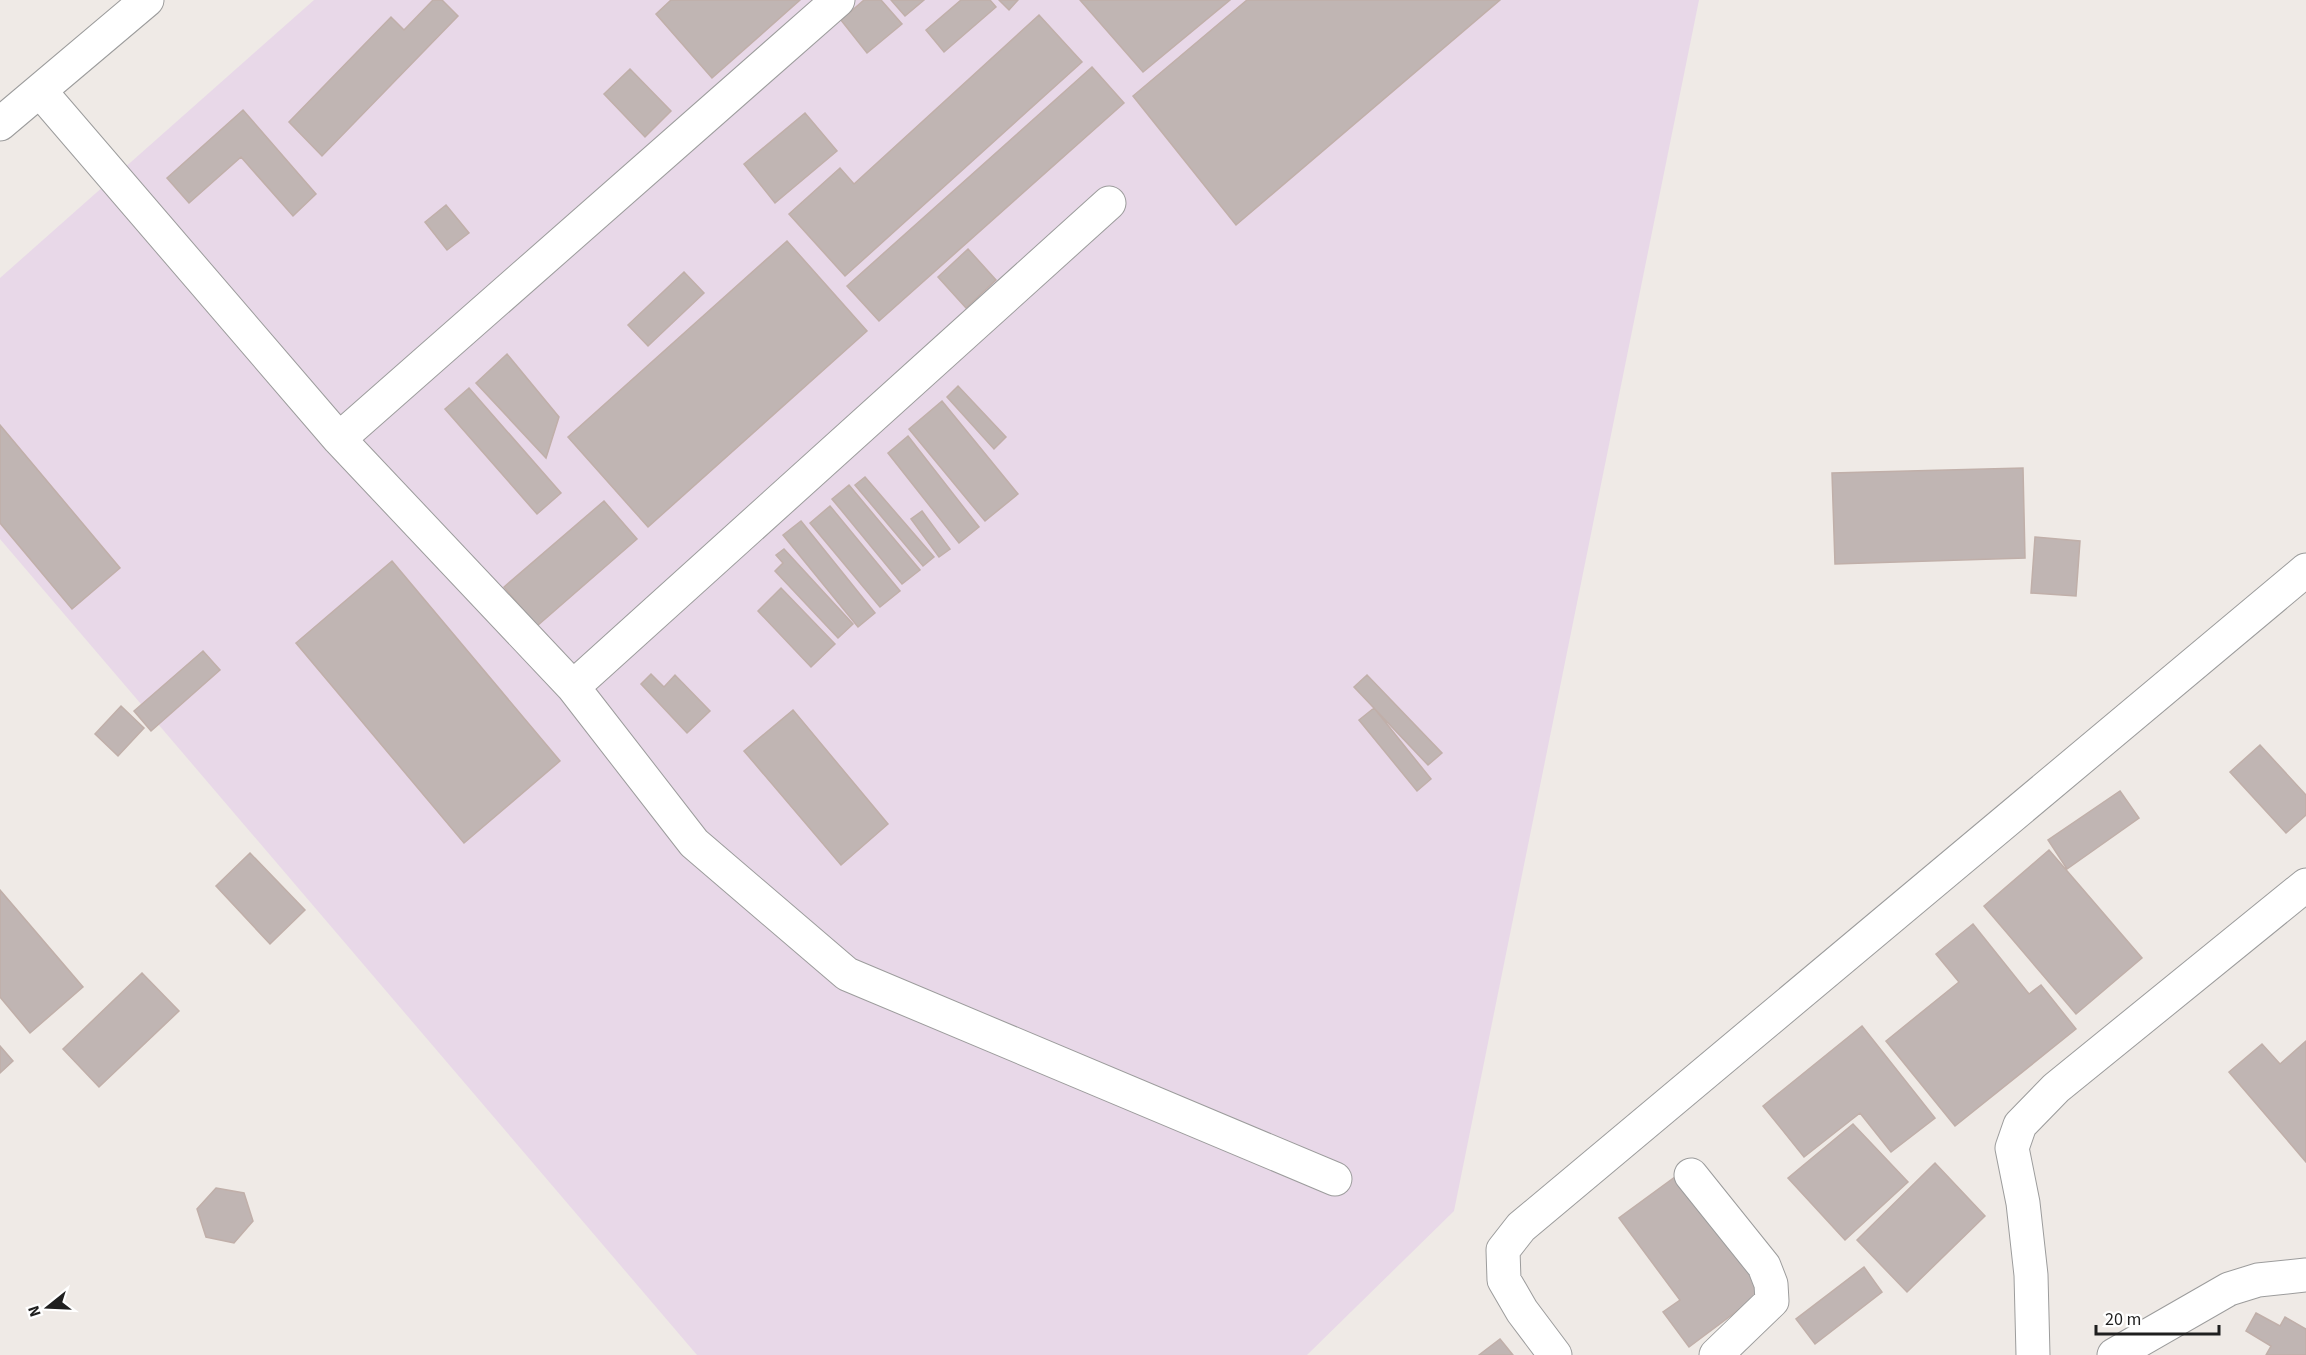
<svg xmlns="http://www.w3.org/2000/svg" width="2306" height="1355" viewBox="0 0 2306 1355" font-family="'Source Sans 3',sans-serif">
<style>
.industrial{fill:#e8d8e8}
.building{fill:#c0b5b3;stroke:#c0afa9;stroke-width:1.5}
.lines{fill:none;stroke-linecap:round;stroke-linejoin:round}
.minor-casing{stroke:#9c9c9c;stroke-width:35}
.minor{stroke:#fff;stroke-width:33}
</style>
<rect width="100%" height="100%" fill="#efeae6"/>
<path class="industrial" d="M314 0H1699L1454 1211 1307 1355H697L0 539V278Z"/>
<path class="building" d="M433 0H442L458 16 322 156 289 122 391 17 404 30Z
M671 0H800L712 78 656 14Z
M864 0H881L902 24 867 53 841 20Z
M891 0H924L905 16Z
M961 0H990L996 7 944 52 926 30Z
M999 0H1018L1009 10Z
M1080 0H1230L1143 72Z
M1247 0H1500L1236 225 1133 96Z
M1039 15 1082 62 845 276 789 214 840 168 854 184Z
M1092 67 1124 103 879 321 847 286Z
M630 69 671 111 645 137 604 94Z
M243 110 316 194 293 216 241 157 189 203 167 178Z
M805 113 837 151 775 203 744 164Z
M446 205 469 233 447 250 425 222Z
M787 241 867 331 648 527 568 437Z
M968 249 996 280 966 308 938 277Z
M684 272 704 293 648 346 628 325Z
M507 354 559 417 546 458 476 383Z
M958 386 1006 437 994 449 947 397Z
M469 388 561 493 537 514 445 409Z
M942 401 1018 494 985 521 909 429Z
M0 425 120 568 72 609 0 523Z
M908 436 979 527 959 543 888 453Z
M2023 468 2025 558 1835 564 1832 473Z
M865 477 934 557 923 566 855 485Z
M849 485 920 570 902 584 832 499Z
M604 501 637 539 537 626 504 587Z
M830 506 900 591 880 607 810 523Z
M922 511 950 549 939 557 911 519Z
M801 521 875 613 858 627 783 535Z
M2035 537 2080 541 2076 596 2031 593Z
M784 549 853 624 838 638 775 571 783 563 776 555Z
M392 561 560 761 464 843 296 643Z
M781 588 835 644 811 667 758 611Z
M203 651 220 670 151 731 134 711Z
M651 674 664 687 675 675 710 711 687 733 641 684Z
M1367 675 1442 753 1428 765 1354 687Z
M121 706 144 728 118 756 95 734Z
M1374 708 1431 779 1417 791 1359 720Z
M793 710 888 824 841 865 744 751Z
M2260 745 2306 795V815L2286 833 2230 772Z
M2120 791 2139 818 2067 869 2048 840Z
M2049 850 2142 958 2076 1014 1984 906Z
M250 853 305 910 270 944 216 886Z
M0 890 83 987 30 1033 0 997Z
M1973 924 2029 994 2041 985 2076 1029 1955 1126 1886 1041 1959 982 1936 954Z
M142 973 179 1011 99 1087 63 1049Z
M1862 1026 1935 1118 1891 1152 1860 1113 1804 1157 1763 1106Z
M2306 1041V1162L2229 1072 2262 1044 2280 1064Z
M0 1046 13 1061 0 1073Z
M1853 1124 1908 1182 1845 1240 1788 1178Z
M1935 1163 1985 1216 1907 1292 1857 1240Z
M1679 1174 1765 1290 1689 1347 1663 1312 1680 1300 1619 1218Z
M216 1188 244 1193 253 1221 234 1243 206 1237 197 1209Z
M1864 1267 1882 1292 1815 1344 1796 1319Z
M2256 1313 2280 1326 2285 1317 2306 1329V1355H2266L2271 1346 2246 1331Z
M1500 1339 1513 1355H1479Z"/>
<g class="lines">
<defs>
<path id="minor" d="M40 91 339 439 573 687 694 843 847 974 1335 1179
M0 124 147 0
M339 439 838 0
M573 687 1109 203
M1691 1175 1764 1266 1771 1284 1772 1301 1716 1355
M1555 1355 1522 1311 1504 1280 1503 1250 1521 1227 2306 570
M2033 1355 2031 1275 2023 1203 2012 1148 2020 1125 2056 1088 2306 885
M2114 1355 2229 1289 2258 1280 2306 1275"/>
</defs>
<use href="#minor" class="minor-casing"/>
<use href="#minor" class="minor"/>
</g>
<g transform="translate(48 1307) rotate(252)" stroke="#ffffff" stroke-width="4.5" paint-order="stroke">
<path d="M0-4.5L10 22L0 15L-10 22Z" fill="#1f1f1f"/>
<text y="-9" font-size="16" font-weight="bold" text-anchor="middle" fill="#1f1f1f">N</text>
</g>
<path d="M2096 1325v9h123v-9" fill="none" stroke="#1f1f1f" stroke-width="3"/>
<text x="2105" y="1325" font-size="18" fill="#1f1f1f" stroke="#ffffff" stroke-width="4.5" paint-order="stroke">20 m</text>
</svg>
